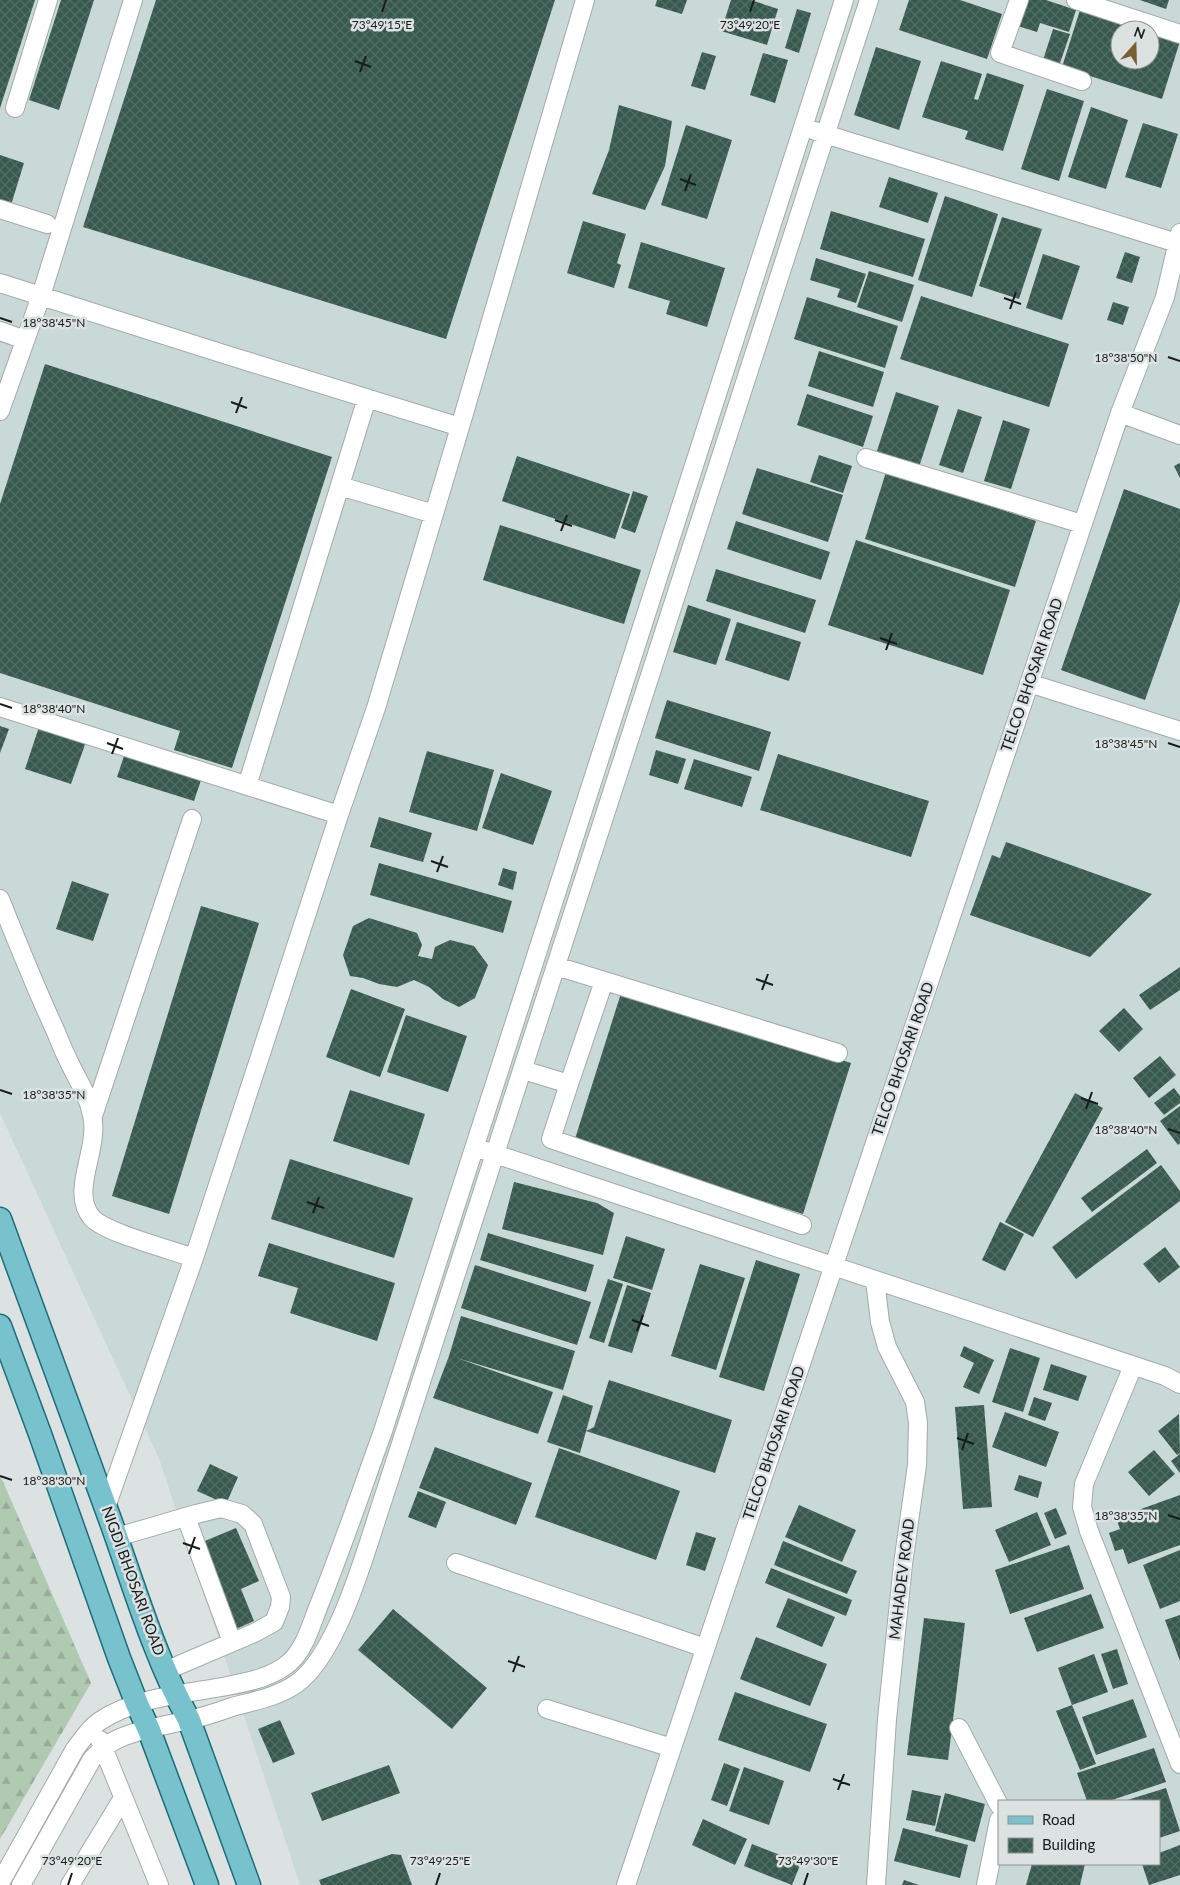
<svg xmlns="http://www.w3.org/2000/svg" width="1180" height="1885" viewBox="0 0 1180 1885" font-family="Lato,sans-serif">
<style>
.built{fill:#c8d9d7;fill-rule:evenodd}
.forest{fill:url(#forest-firs)}
.building{fill:url(#building-cross-hatch)}
.lines{fill:none;stroke-linecap:round;stroke-linejoin:round}
.minor-casing{stroke:#a3aaa9;stroke-width:20}
.major-casing{stroke:#1c6d7a;stroke-width:25}
.minor{stroke:#fff;stroke-width:18}
.major{stroke:#78c2ce;stroke-width:22}
.ticks{fill:none;stroke:#181b1b;stroke-width:2}
.labels{text-anchor:middle;stroke-width:5;stroke-linejoin:round;paint-order:stroke}
.street-label{font-size:15px;fill:#181b1b;stroke:#dbe2e1}
.ticks-label{font-size:12px;text-anchor:middle;fill:#181b1b;stroke:#dbe2e1;stroke-width:5;stroke-linejoin:round;paint-order:stroke}
</style>
<defs>
<pattern id="forest-firs" width="22" height="20" patternUnits="userSpaceOnUse" patternTransform="scale(1.25)"><rect width="22" height="20" fill="#b0c9b1"/><path d="M5 1l3.5 6h-7zM16 11l3.5 6h-7z" fill="#97ac98"/></pattern>
<pattern id="building-cross-hatch" width="8" height="8" patternUnits="userSpaceOnUse" patternTransform="scale(1.25)"><rect width="8" height="8" fill="#38594d"/><path d="M0 0l8 8M0 8l8-8" fill="none" stroke="#526d63"/></pattern>
</defs>
<rect width="100%" height="100%" fill="#dbe2e1"/>
<path class="built" d="M0 0H1180V1885H300L160 1461 0 1113ZM1120 30H1150V60H1120ZM999 1801H1159V1864H999Z"/>
<path class="forest" d="M0 1475 91 1683 0 1839Z"/>
<path class="building" d="M0 0H35L0 108Z
M61 0H94L59 110 29 100Z
M156 0H555L446 339 83 227Z
M657 0H687L682 14 655 6Z
M731 0H751L778 9 767 45 721 31Z
M909 0H960L1002 14 987 59 899 30Z
M1022 0H1046L1076 10 1069 32 1040 23 1037 32 1014 25Z
M1140 0H1169L1166 9Z
M797 9 811 13 799 53 785 48Z
M1080 10 1143 30H1120V60H1150V32L1180 41 1162 99 1062 67Z
M1053 29 1070 34 1059 66 1043 60Z
M876 47 921 61 899 130 854 115Z
M702 52 716 56 705 90 691 86Z
M763 53 788 60 775 103 750 95Z
M941 61 982 74 974 99 978 100 987 73 1024 85 1003 151 965 139 968 131 922 117Z
M1047 89 1084 101 1059 181 1021 169Z
M619 105 672 121 665 166 645 210 592 194 609 150Z
M1091 107 1128 120 1106 189 1068 177Z
M1143 123 1178 134 1161 188 1125 177Z
M686 125 732 140 707 219 661 205Z
M0 155 24 163 11 205 0 201Z
M889 177 938 193 928 223 879 207Z
M945 196 998 214 972 297 918 280Z
M831 211 925 239 913 277 820 249Z
M1002 217 1042 229 1019 299 979 286Z
M583 221 626 234 617 263 621 265 614 288 567 273Z
M641 242 725 268 707 327 666 314 670 301 628 288Z
M1125 252 1140 257 1132 283 1116 278Z
M1043 254 1080 266 1062 320 1026 308Z
M816 258 866 274 856 303 837 297 840 289 810 280Z
M869 271 914 285 902 322 857 307Z
M921 296 1069 344 1049 407 900 359Z
M807 297 898 326 885 368 794 339Z
M1113 302 1129 307 1123 325 1107 320Z
M819 351 884 372 873 407 808 386Z
M45 364 332 457 232 768 174 750 180 731 0 673V504Z
M896 392 939 406 919 467 876 454Z
M807 394 873 416 863 447 797 425Z
M958 409 982 417 963 473 939 465Z
M1003 420 1030 429 1011 489 984 481Z
M819 455 852 466 843 493 810 482Z
M517 456 630 494 615 539 502 501Z
M1180 463V478L1174 466Z
M757 468 843 495 828 542 742 514Z
M886 472 1036 521 1015 587 865 539Z
M1124 489 1180 509V601L1145 700 1061 670Z
M633 491 648 496 635 533 621 528Z
M736 521 830 552 821 580 727 549Z
M500 525 641 570 624 624 483 580Z
M856 540 1010 590 983 675 828 625Z
M716 569 816 600 805 633 706 601Z
M688 605 731 619 716 665 673 652Z
M737 622 801 642 789 681 725 660Z
M667 700 771 732 759 771 655 738Z
M40 724 87 739 71 784 25 769Z
M0 726 9 729 0 753Z
M656 750 686 759 678 784 649 775Z
M427 751 494 770 477 831 409 812Z
M778 754 929 801 911 857 760 810Z
M124 756 201 780 194 801 117 777Z
M694 759 752 777 742 807 684 789Z
M501 773 552 791 533 845 482 828Z
M379 817 432 833 423 862 370 847Z
M1006 842 1152 894 1090 957 970 915 992 855 1000 858Z
M379 863 512 901 503 933 370 895Z
M503 868 517 872 513 890 498 885Z
M72 881 109 894 93 941 56 929Z
M201 906 259 923 169 1214 112 1196Z
M369 918 417 933 422 945 418 956 432 959 435 947 450 940 474 946 488 965 475 998 459 1007 443 999 429 987 414 980 397 987 379 984 363 978 350 976 343 955 353 926Z
M1180 967V990L1150 1010 1139 995Z
M351 989 405 1009 380 1077 326 1057Z
M622 990 851 1063 803 1214 574 1142Z
M1124 1008 1143 1029 1119 1052 1099 1031Z
M406 1015 467 1036 448 1092 387 1072Z
M1160 1056 1176 1075 1149 1098 1133 1078Z
M1174 1088 1180 1096V1103L1164 1115 1154 1103Z
M350 1090 425 1114 409 1165 333 1141Z
M1075 1093 1103 1108 1033 1237 1005 1222Z
M1180 1106V1143L1178 1145 1160 1121Z
M1147 1149 1157 1163 1092 1212 1081 1198Z
M290 1159 413 1198 394 1258 271 1219Z
M1161 1165 1180 1191V1201L1076 1279 1052 1247Z
M514 1182 597 1203 614 1213 603 1255 502 1229Z
M1000 1222 1024 1234 1005 1271 982 1260Z
M488 1233 594 1265 586 1292 480 1260Z
M626 1236 665 1249 652 1290 613 1278Z
M269 1243 395 1283 377 1341 290 1313 298 1288 258 1276Z
M1165 1247 1180 1267 1159 1283 1143 1264Z
M756 1260 800 1274 764 1391 719 1377Z
M700 1264 745 1278 716 1370 671 1356Z
M475 1265 591 1302 577 1345 461 1308Z
M608 1279 623 1284 604 1343 589 1338Z
M627 1285 651 1293 632 1353 608 1346Z
M461 1316 575 1351 563 1390 457 1358 553 1392 538 1434 433 1398 449 1356Z
M964 1346 994 1360 979 1394 963 1387 974 1363 960 1356Z
M1010 1348 1040 1358 1023 1412 992 1402Z
M1051 1364 1087 1376 1078 1401 1043 1390Z
M609 1380 732 1420 715 1473 586 1431 594 1427Z
M563 1395 593 1406 580 1453 547 1442Z
M1034 1397 1052 1403 1045 1421 1028 1415Z
M984 1405 992 1507 963 1509 955 1407Z
M1005 1412 1059 1432 1046 1467 992 1447Z
M1179 1414 1180 1453 1177 1455 1158 1431Z
M435 1447 532 1483 516 1525 419 1488Z
M559 1448 680 1491 656 1560 535 1517Z
M1154 1450 1175 1474 1149 1496 1128 1472Z
M1180 1454V1473L1171 1461Z
M210 1464 238 1477 226 1504 197 1491Z
M1019 1475 1042 1482 1038 1498 1014 1490Z
M418 1491 446 1502 436 1528 408 1517Z
M1180 1495V1545L1128 1564 1123 1549 1115 1551 1109 1533 1120 1529 1116 1518Z
M799 1505 856 1530 842 1562 785 1537Z
M1056 1508 1067 1534 1055 1539 1044 1513Z
M1037 1512 1051 1545 1009 1562 995 1530Z
M236 1528 259 1581 241 1589 254 1621 236 1629 200 1543Z
M696 1532 716 1538 705 1571 686 1565Z
M783 1541 857 1571 847 1594 774 1565Z
M1069 1545 1084 1589 1010 1614 995 1570Z
M1180 1550V1601L1160 1609 1143 1565Z
M771 1568 852 1600 846 1616 765 1583Z
M1091 1594 1104 1628 1037 1652 1024 1618Z
M788 1598 835 1617 822 1647 776 1627Z
M393 1609 487 1688 452 1729 358 1650Z
M1180 1615V1661L1165 1620Z
M924 1618 965 1623 948 1760 907 1755Z
M756 1637 827 1664 810 1706 740 1679Z
M1117 1649 1128 1684 1113 1689 1101 1654Z
M1094 1654 1108 1692 1072 1705 1058 1668Z
M735 1692 827 1724 810 1772 718 1740Z
M1133 1699 1147 1737 1096 1755 1082 1717Z
M1072 1705 1096 1764 1080 1770 1056 1711Z
M280 1720 295 1754 273 1763 258 1729Z
M1154 1748 1166 1782 1109 1801H1087L1077 1773Z
M724 1763 740 1769 727 1806 711 1800Z
M389 1765 400 1793 322 1821 311 1793Z
M744 1767 784 1781 769 1825 729 1811Z
M1166 1788 1180 1831 1159 1838V1801H1124Z
M912 1790 941 1796 935 1826 906 1820Z
M945 1793 985 1804 975 1842 935 1831Z
M703 1819 747 1839 735 1865 692 1845Z
M903 1828 968 1845 960 1878 894 1861Z
M752 1844 801 1863 792 1885 744 1866Z
M1180 1845V1875L1149 1885 1142 1864H1159V1853Z
M392 1854 401 1855 412 1885H321L319 1880Z
M1032 1864H1085L1080 1885H1026Z
M904 1880 919 1885H902Z"/>
<g class="lines">
<defs>
<path id="minor" d="M1019 0 1000 53 1082 81
M1076 0 1180 34
M15 108 48 0
M815 131 1177 243
M0 209 47 224
M0 283 230 356 460 427 585 0
M0 331 25 340
M0 411 41 296 133 0
M1120 413 1180 435
M866 458 1082 524
M340 486 434 514
M1029 683 1180 731
M0 707 339 815
M247 786 367 398
M0 899C18 944 36 989 56 1032 61 1045 67 1058 73 1070 81 1085 89 1099 92 1115 100 1150 69 1191 92 1218 106 1233 172 1250 194 1258
M556 966 838 1053
M523 1070 569 1084 551 1139 802 1225
M569 1084 604 981
M93 1116 192 819
M486 1151 1165 1376 1180 1384
M875 1280 880 1322 887 1347 915 1402 918 1423 917 1465 903 1564 887 1719 876 1885
M1133 1366 1084 1484 1082 1507 1089 1531 1180 1764
M106 1507 194 1258 339 815 376 708 460 427
M186 1517 232 1642
M117 1537 196 1514 221 1508 242 1514 253 1524 281 1597 280 1607 274 1622 254 1633 165 1671
M456 1563 705 1648
M547 1709 672 1748
M959 1728 999 1805
M100 1740 159 1885
M0 1883 75 1749C83 1739 89 1728 100 1721 136 1697 185 1694 227 1686 249 1682 273 1677 290 1662 305 1648 311 1625 319 1605 342 1548 362 1489 383 1431L844 0
M21 1885 92 1759C98 1753 104 1747 112 1742 130 1731 167 1725 189 1720 203 1717 218 1712 232 1707 254 1701 277 1697 296 1684 339 1654 367 1546 384 1496L869 0
M70 1885 123 1798
M626 1885 1120 413 1165 297 1180 233
M986 1885 999 1820"/>
<path id="major" d="M0 1219C38 1320 75 1421 111 1522 135 1589 155 1658 189 1720L249 1885
M0 1326 40 1434 119 1658 137 1704 149 1730 207 1885"/>
</defs>
<use href="#minor" class="minor-casing"/>
<use href="#major" class="major-casing"/>
<use href="#minor" class="minor"/>
<use href="#major" class="major"/>
</g>
<path class="ticks" d="M382 12 386 0M750 12 754 0M355 61 371 67M360 72 366 56M680 179 696 185M685 191 691 174M1004 298 1021 304M1010 309 1016 292M0 318 12 322M1168 357 1180 361M231 402 247 408M236 413 242 397M555 520 572 526M561 531 567 515M880 638 897 644M886 650 892 633M0 704 12 708M107 743 123 749M1168 743 1180 747M112 754 118 738M431 861 448 867M437 872 443 856M756 979 773 985M762 990 768 974M0 1090 12 1094M1081 1098 1098 1104M1086 1109 1092 1092M1168 1129 1180 1133M307 1202 324 1208M313 1213 319 1197M632 1320 649 1326M637 1331 643 1315M957 1438 974 1444M962 1450 968 1433M0 1476 12 1480M1168 1515 1180 1519M183 1543 200 1549M189 1554 195 1537M508 1661 525 1667M513 1672 519 1656M833 1779 850 1785M838 1790 844 1774M68 1885 72 1873M436 1885 440 1873M804 1885 808 1873"/>
<g class="labels">
<g class="street-label">
<text transform="translate(1032 675) rotate(-71)" y="5">TELCO BHOSARI ROAD</text>
<text transform="translate(903 1059) rotate(-71)" y="5">TELCO BHOSARI ROAD</text>
<text transform="translate(774 1443) rotate(-71)" y="5">TELCO BHOSARI ROAD</text>
<text transform="translate(902 1579) rotate(-83)" y="5">MAHADEV ROAD</text>
<text transform="translate(133 1581) rotate(70)" y="5">NIGDI BHOSARI ROAD</text>
</g>
</g>
<g class="ticks-label">
<text x="382" y="29">73°49'15"E</text>
<text x="750" y="29">73°49'20"E</text>
<text x="54" y="327">18°38'45"N</text>
<text x="1126" y="362">18°38'50"N</text>
<text x="54" y="713">18°38'40"N</text>
<text x="1126" y="748">18°38'45"N</text>
<text x="54" y="1099">18°38'35"N</text>
<text x="1126" y="1134">18°38'40"N</text>
<text x="54" y="1485">18°38'30"N</text>
<text x="1126" y="1520">18°38'35"N</text>
<text x="72" y="1865">73°49'20"E</text>
<text x="440" y="1865">73°49'25"E</text>
<text x="808" y="1865">73°49'30"E</text>
</g>
<rect x="998" y="1800" width="162" height="65" fill="#dbe2e1" stroke="#8d9292"/>
<rect x="1008" y="1816" width="25" height="8" fill="#78c2ce" stroke="#8d9292"/>
<text x="1042" y="1825" font-size="15" fill="#181b1b">Road</text>
<rect x="1008" y="1838" width="25" height="15" fill="url(#building-cross-hatch)" stroke="#8d9292"/>
<text x="1042" y="1850" font-size="15" fill="#181b1b">Building</text>
<g transform="translate(1135 45) rotate(20)"><circle r="24" fill="#dbe2e1" stroke="#8d9292"/>
<path d="M0-4L9 19L0 12L-9 19Z" fill="#785f30"/>
<text y="-8" font-size="14" font-weight="bold" text-anchor="middle" fill="#181b1b">N</text>
</g>
</svg>
